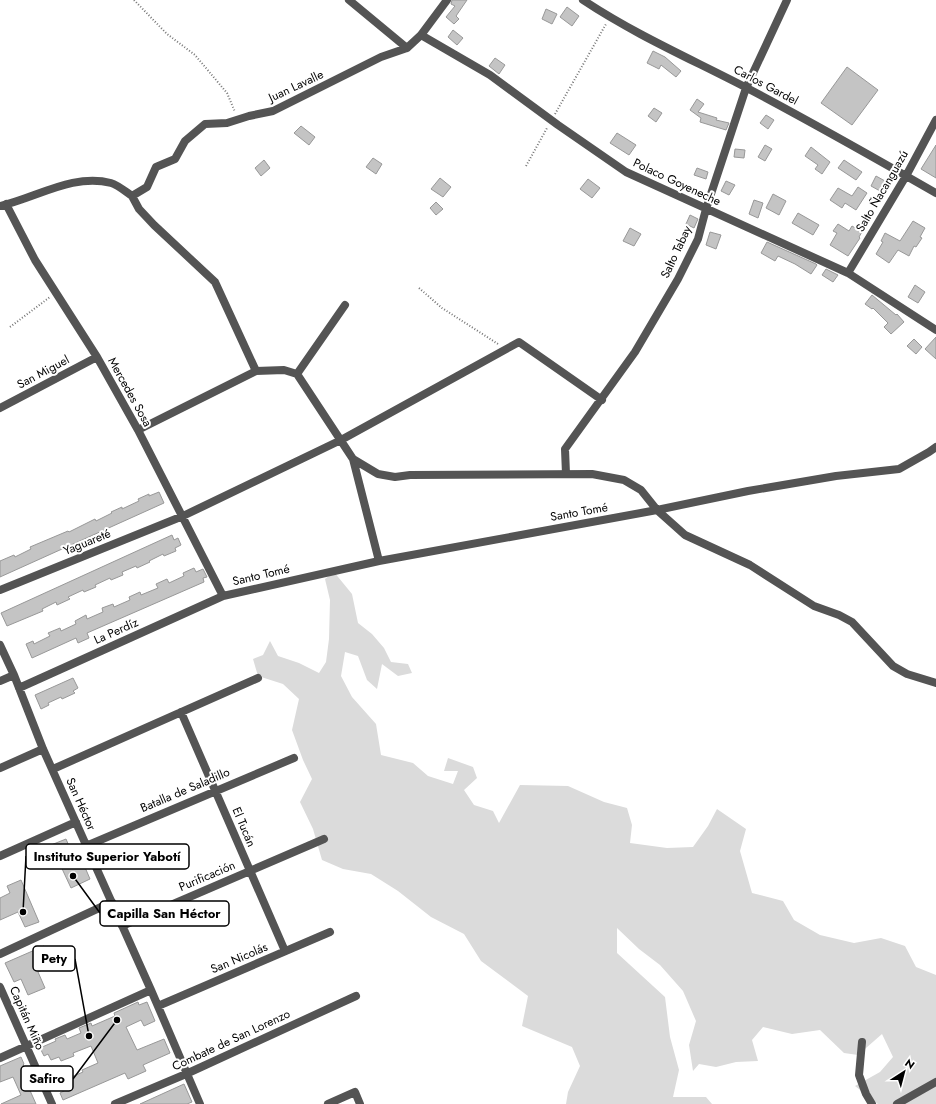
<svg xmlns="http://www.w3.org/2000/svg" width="936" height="1104" viewBox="0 0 936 1104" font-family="Jost,sans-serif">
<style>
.green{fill:#dbdbdb}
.building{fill:#c4c4c4;stroke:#989898}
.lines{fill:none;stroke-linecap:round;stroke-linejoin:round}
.path{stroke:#767676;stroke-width:2;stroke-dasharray:1 2;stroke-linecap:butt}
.minor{stroke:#545454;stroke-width:8}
.labels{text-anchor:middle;stroke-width:4;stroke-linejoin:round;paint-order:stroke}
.street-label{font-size:12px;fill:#000;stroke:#fff}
.leader{fill:none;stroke:#000;stroke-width:1.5}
.callout-dot{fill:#000;stroke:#fff;stroke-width:1.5}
.callout{fill:#fff;stroke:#000;stroke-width:1.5}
.callout-label{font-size:13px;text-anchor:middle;font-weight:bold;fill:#000}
</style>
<rect width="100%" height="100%" fill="#fff"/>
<path class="green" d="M334 572 352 594 358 623 372 634 384 648 391 662 408 664 412 673 398 676 382 664 377 689 367 680 358 656 345 652 341 676 352 697 376 724 381 755 413 763 428 776 453 784 458 771H444L448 758 473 767 477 778 464 790 474 805 493 811 499 823 520 785 568 786 604 802 627 808 632 825 630 843 667 848 693 847 708 826 717 809 746 829 740 851 752 893 783 901 794 920 820 935 854 943 881 938 905 946 916 967 936 975V1104H878L855 1086 880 1072 893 1057 882 1034 858 1055 844 1053 820 1030 792 1034 763 1027 752 1040 758 1061 736 1062 716 1067 699 1064 693 1071 689 1045 696 1021 683 991 660 965 639 949 617 928V953L665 997 670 1037 679 1070 673 1097H706L712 1104H566L568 1092 580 1066 572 1047 522 1026 528 996 481 961 464 934 431 917 398 891 371 874 343 869 322 860 313 829 300 802 312 779 303 760 292 730 299 699 283 684 258 676 253 659 263 655 270 641 278 656 299 663 319 673 326 662 329 639 330 600 325 579Z"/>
<path class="building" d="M452 0H467L456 16 459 19 454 24 446 17 455 6 451 4Z
M567 7 579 16 572 26 560 17Z
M546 9 557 14 552 24 542 19Z
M453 30 463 38 457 45 448 37Z
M653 51 665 57 681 71 676 77 661 65 659 69 647 63Z
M495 58 505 65 499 74 489 66Z
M847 67 878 90 852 125 821 103Z
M697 99 704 104 698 112 717 118 716 120 729 123 726 130 700 122 701 118 690 110Z
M654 108 662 113 656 122 648 116Z
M766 115 774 120 768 129 760 123Z
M301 126 315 137 309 145 294 133Z
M617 133 636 145 629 155 610 143Z
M765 145 772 149 765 161 758 157Z
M936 145V178L921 169Z
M811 147 830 162 822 174 815 169 818 165 805 156Z
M735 149 745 150 744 158 734 157Z
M373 158 382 164 376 174 366 167Z
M264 160 270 168 261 176 255 168Z
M844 160 862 172 856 180 838 168Z
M697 168 708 172 706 179 694 175Z
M876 176 885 181 880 191 871 186Z
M440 178 451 187 443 197 431 189Z
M588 179 600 188 592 198 580 189Z
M726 181 735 185 729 195 721 191Z
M858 187 867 193 856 210 845 203 842 208 830 200 838 188 852 196Z
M773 194 786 201 779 215 766 208Z
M754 200 763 203 758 218 749 214Z
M436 202 443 209 436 215 430 208Z
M798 213 819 225 813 235 792 223Z
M690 215 698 219 694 228 686 224Z
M913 221 925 228 920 237 922 238 916 247 914 246 909 256 898 250 889 263 876 254 883 242 881 241 885 233 900 241Z
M838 224 849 231 852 226 862 232 859 237 860 238 848 256 830 245 837 233 833 231Z
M630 228 641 234 634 246 623 241Z
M710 232 721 235 716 249 706 245Z
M767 242 816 264 817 265 811 274 795 264 778 256 775 261 761 253Z
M826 269 838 275 833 282 822 275Z
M915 285 925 292 918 303 908 297Z
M872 295 896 315 897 314 904 322 891 334 884 327 888 323 873 308 872 309 865 304Z
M936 337V359L925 349Z
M914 339 922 347 916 354 907 346Z
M159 492 164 503 0 577V561L14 555 15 557 31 549 30 547 68 531 69 532 95 519 96 521 112 513 111 512 122 507V509L139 501 138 499 149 494V496Z
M172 535 174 540 178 538 181 545 175 548 176 551 164 556 163 554 149 561 150 562 137 568 136 566 122 572 123 575 111 580 110 578 95 585 96 587 84 592 83 590 68 597 70 599 57 605 56 602 42 609 43 611 7 626 1 613Z
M194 568 196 572 203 569 207 577 203 578 204 582 87 633 89 638 78 643 76 638 32 658 26 644 33 641 34 644 50 636 48 633 60 628 61 631 76 624 75 621 86 615 87 619 103 612 102 608 113 604 114 607 130 600 129 597 140 592 141 595 158 588 156 584 167 579 169 583 184 576 183 573Z
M73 678 78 688 73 691 75 693 62 699 61 697 48 703 49 705 41 709 35 695Z
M66 839 75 860 81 858 90 879 71 888 51 845Z
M21 880 39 922 25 927 18 912 0 920V898L10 893 7 886Z
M44 946 53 965 38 972 45 988 28 995 21 979 14 982 5 963Z
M138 1002 139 1005 147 1002 155 1021 144 1026 141 1020 126 1027 137 1050 164 1039 170 1053 143 1065 146 1071 128 1079 125 1073 63 1100 60 1093 64 1091 60 1082 83 1072 82 1070 98 1063 91 1046 73 1053 74 1056 61 1061 59 1057 51 1060 48 1054 44 1056 40 1048 56 1041 55 1039 65 1035 67 1039 81 1033 79 1028 91 1023 92 1026 115 1016 114 1013Z
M21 1057 24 1064 23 1065 31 1085 28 1086 36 1104H1L21 1095 13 1077 0 1082V1066Z
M184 1084 192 1102 187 1104H140Z"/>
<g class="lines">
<path class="path" d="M134 0 167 34 195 55 227 93 235 112
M555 114 606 24
M526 166 547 128
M419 288 442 308 498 344
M10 327 50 297"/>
<path class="minor" d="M349 0 407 48
M583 0C634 34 691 59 745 87 810 121 873 157 936 193
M421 35 490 75 558 125 626 172 848 273 936 330
M132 196 139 209 154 225 215 282 256 371
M6 204 35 260 97 357 138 430 223 596
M0 206C36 198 73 173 111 183 118 185 126 192 132 196L147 187 156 167 175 159 185 141 205 124 227 123 249 116 273 111 381 57 407 48 421 35 447 0
M848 273 906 176 936 120
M297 374 345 305
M0 408 97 357
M138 430 256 371 284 370 297 374 353 459 378 474 395 477 410 475 592 474 624 480 641 490 657 510 685 535 750 565 814 606 839 615 852 622 893 666 907 674 936 683
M353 459 379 561
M566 474 565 449 635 352 678 279 698 239 706 209 746 88 787 0
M0 590 183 516 341 440 519 342 602 400
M0 645 14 675 43 749 151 990 200 1104
M0 681 14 675
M19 688 223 596 379 561 657 510 748 491 836 476 899 469 929 452 936 447
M181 712 285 951
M0 768 43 749
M53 769 258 678
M86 846 294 758
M0 856 76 822
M122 926 324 839
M0 954 112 902
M0 987 52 1104
M158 1006 330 932
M862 1042 859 1075 866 1094 872 1104
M0 1058 151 990
M115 1104 186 1074 356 996
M328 1104 355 1092 360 1104
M897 1104 936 1082"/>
</g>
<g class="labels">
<g class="street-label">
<text transform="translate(766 85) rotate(28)" y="4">Carlos Gardel</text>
<text transform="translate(296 86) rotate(-25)" y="4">Juan Lavalle</text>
<text transform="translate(677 182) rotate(25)" y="4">Polaco Goyeneche</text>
<text transform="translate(882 191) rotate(-60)" y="4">Salto Ñacanguazú</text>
<text transform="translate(676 252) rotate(-65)" y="4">Salto Tabay</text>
<text transform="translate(43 372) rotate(-28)" y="4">San Miguel</text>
<text transform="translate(130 392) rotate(61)" y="4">Mercedes Sosa</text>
<text transform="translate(579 512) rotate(-10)" y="4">Santo Tomé</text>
<text transform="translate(87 542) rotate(-22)" y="4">Yaguareté</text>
<text transform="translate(261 575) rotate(-13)" y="4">Santo Tomé</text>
<text transform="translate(116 631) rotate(-24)" y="4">La Perdíz</text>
<text transform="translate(185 790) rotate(-23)" y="4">Batalla de Saladillo</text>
<text transform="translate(81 804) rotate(66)" y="4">San Héctor</text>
<text transform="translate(244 827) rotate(67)" y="4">El Tucán</text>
<text transform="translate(207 876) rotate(-23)" y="4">Purificación</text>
<text transform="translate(239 958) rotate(-23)" y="4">San Nicolás</text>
<text transform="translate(27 1018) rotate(66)" y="4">Capitán Miño</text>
<text transform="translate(231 1040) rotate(-25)" y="4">Combate de San Lorenzo</text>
</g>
</g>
<path class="leader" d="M23 912L26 856M73 876L100 913M89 1036L75 959M117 1020L73 1079"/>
<g class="callout-dot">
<circle cx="23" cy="912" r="4"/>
<circle cx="73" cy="876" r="4"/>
<circle cx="89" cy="1036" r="4"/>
<circle cx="117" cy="1020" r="4"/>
</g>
<g class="callout">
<rect x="26" y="844" width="163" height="25" rx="4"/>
<rect x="100" y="901" width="129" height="25" rx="4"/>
<rect x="33" y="946" width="42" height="25" rx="4"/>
<rect x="21" y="1066" width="52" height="25" rx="4"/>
</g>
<g class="callout-label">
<text x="107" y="861">Instituto Superior Yabotí</text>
<text x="164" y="918">Capilla San Héctor</text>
<text x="54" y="963">Pety</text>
<text x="47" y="1083">Safiro</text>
</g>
<g transform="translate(904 1072) rotate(36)" stroke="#ffffff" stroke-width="3" paint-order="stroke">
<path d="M0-3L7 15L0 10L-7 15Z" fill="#000000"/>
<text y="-6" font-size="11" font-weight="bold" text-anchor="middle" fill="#000000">N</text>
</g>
</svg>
